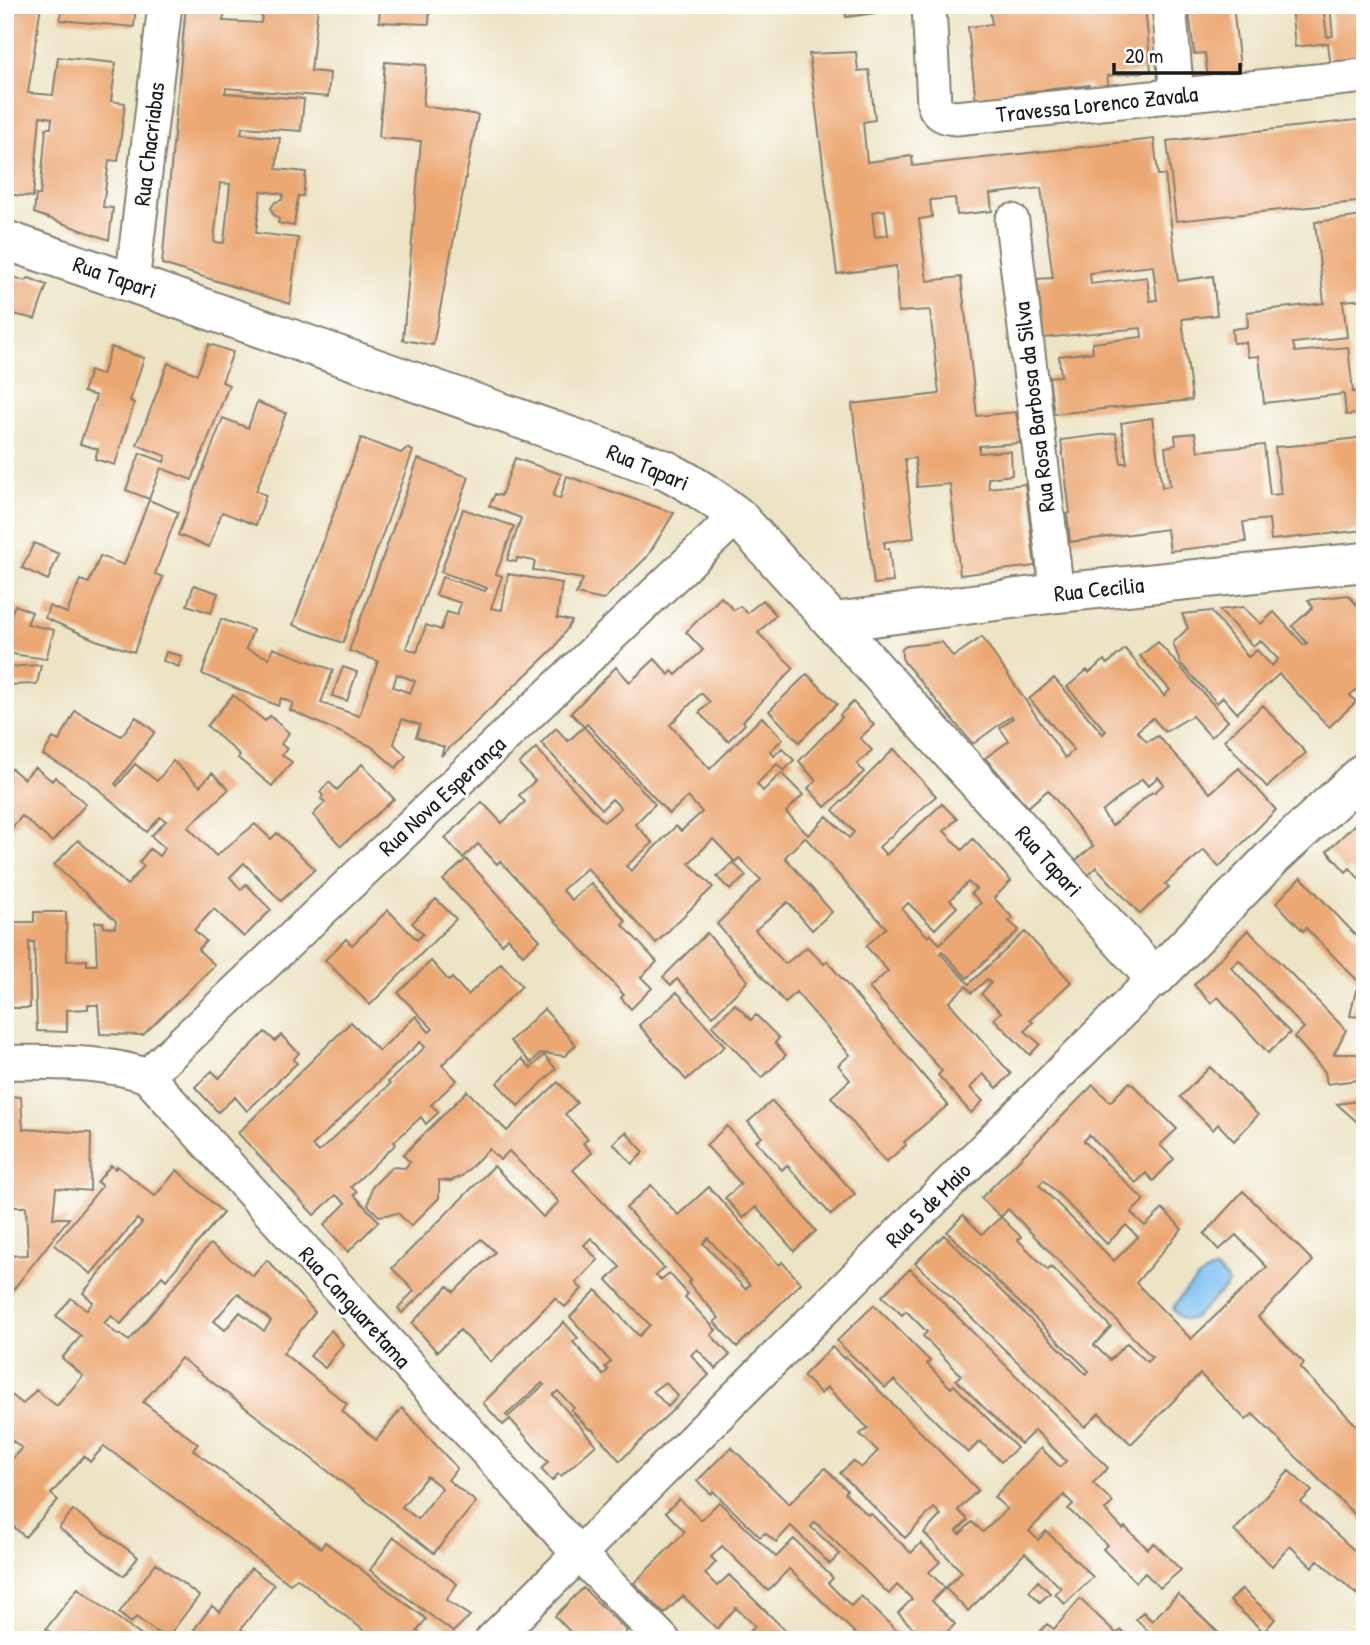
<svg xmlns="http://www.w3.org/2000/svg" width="1370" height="1645" viewBox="0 0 1370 1645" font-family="'Patrick Hand',sans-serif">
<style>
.water{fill:#79bef0;stroke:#4a6d86;stroke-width:2}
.building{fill:#eca873;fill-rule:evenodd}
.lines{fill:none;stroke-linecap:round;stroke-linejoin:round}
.street-casing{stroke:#848070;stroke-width:37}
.secondary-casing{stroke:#848070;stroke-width:42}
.street{stroke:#fff;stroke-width:33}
.secondary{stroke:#fff;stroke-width:38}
.labels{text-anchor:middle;stroke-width:6;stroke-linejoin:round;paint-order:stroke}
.street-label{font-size:23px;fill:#1c1c1c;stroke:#fff}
</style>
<rect width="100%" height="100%" fill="#fff"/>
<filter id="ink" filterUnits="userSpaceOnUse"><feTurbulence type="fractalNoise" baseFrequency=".0143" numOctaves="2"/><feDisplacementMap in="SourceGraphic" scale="14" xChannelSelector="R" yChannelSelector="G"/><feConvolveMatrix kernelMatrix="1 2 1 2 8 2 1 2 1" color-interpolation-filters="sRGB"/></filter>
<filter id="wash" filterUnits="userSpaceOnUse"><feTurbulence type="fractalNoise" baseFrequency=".00686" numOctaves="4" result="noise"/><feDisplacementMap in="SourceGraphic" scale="28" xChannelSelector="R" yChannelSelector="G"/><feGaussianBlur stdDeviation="1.57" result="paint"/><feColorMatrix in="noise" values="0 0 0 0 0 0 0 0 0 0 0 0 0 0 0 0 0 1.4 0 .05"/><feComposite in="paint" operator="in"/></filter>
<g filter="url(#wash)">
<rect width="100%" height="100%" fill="#ede4c5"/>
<path class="water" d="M1216 1269 1227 1279 1228 1282 1226 1287 1195 1317C1185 1323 1178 1318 1173 1309 1179 1295 1201 1272 1216 1269Z"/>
<g id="blocks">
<path class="building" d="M5 5H41L28 93 53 95 58 57 116 63 111 101 125 103 118 161 109 160 103 207 113 208 109 240 34 213 36 195H40L46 128H51L52 118 40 116 33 197 5 194Z
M62 5H136L134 27 60 20Z
M186 5H318L311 71 330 73 328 97 226 88 225 93 304 99 301 131 242 127 241 134 280 138 276 169 306 172 303 196H298L294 226 278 223 279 219 273 214 271 208 275 202 282 200 283 194 261 191 256 233 298 238 290 304 162 264ZM225 12 262 15 261 23 223 21ZM220 183 230 184 224 243 214 242Z
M380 5H430L429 24 379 22Z
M845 5H889L890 11 846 17Z
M989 5H1145L1151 71 1107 76 1109 89 1090 91 1089 85 1025 92V98L976 103 968 27 992 24Z
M1199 5H1233L1241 77 1208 80 1205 53 1194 54 1189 11 1199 10Z
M1291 5H1323L1327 37 1333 36 1330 5H1365V64L1331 68 1328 43 1295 47Z
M856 52 858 71 869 70 875 120 863 122 867 162 912 156 913 166 1154 139 1158 175H1165L1178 281 1213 276 1217 315 1182 319 1192 400 1054 414 1049 377 1061 376 1059 356 1093 352 1092 343 1142 337 1141 328 1044 338 1037 279 1053 278 1041 188 990 194 992 211 957 215 955 198 930 200 932 217 919 219 927 281 961 277 977 416 1016 412 1020 443 979 446V453L1011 451 1012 475 988 478 989 488 1025 484 1035 566 960 575 950 484 917 487 915 458 905 459 914 538 884 542 885 549H889L893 582 874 584 852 404 939 394 930 310 898 312 896 266 837 274 809 54ZM885 210 888 235 875 237 872 212ZM1153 266 1157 300 1150 301 1147 277 1091 284 1090 273Z
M385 62 426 65 423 106 478 115 433 345 403 340 421 141 379 138Z
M1365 119V201L1176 221 1167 141Z
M1365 216V299L1343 301 1347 337 1293 343 1295 352 1348 347 1353 392 1365 390V405H1360L1361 414 1346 415 1344 394 1264 403 1259 356 1248 357 1246 342 1233 343 1232 329 1248 327 1247 312 1324 303 1315 222Z
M5 274 25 281 29 278 47 285 35 319 5 312Z
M209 344 233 352 222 382 229 385 192 480 161 468 149 499 126 490 140 453 164 462 166 456 137 445 168 363 197 374Z
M111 347 144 358 130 401 134 403 115 465 95 459 98 449 80 444 96 396 83 392 90 371 102 375Z
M257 402 286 413 256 491 266 495 256 525 222 512 209 547 178 535 223 418 248 428Z
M1152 418 1162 487 1170 486 1165 447 1176 445 1175 435 1195 433 1198 451 1264 445 1270 495 1281 494 1275 447 1301 445 1365 437V530L1271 540 1269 519 1243 522 1246 542 1170 551 1167 529 1070 542 1067 514 1070 513 1061 440 1116 433 1121 463H1127L1121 423Z
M361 438 401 453 407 448 413 451 343 643 293 625Z
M515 458 561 474 553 496 560 499 567 476 674 513 647 557 603 600 576 594 583 579 533 570 535 561 517 558 516 562 507 560 521 518 489 506 495 494 501 496Z
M418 459 469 477 406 648 417 652 426 625 441 630 447 612 457 615 461 603 436 595 442 577 485 591 487 588 441 572 463 509 514 526 496 574 502 576 491 608 502 610 508 574 562 583 557 618 572 621 555 647 441 756 444 747 416 737 420 725 402 719 394 744 406 756 396 768 371 746 290 710 293 703 281 698 278 706 202 674 221 619 253 630 246 649 269 658 273 648 333 670 321 703 359 716 378 661 349 651ZM397 674 415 681 410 693 393 687Z
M149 500 178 512 155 574 163 577 134 652 96 640 45 618 49 606 67 613 80 580 89 583 100 556 124 565Z
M34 543 59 554 48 580 22 568Z
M194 585 218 593 211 613 187 605Z
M1348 595 1365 614V697L1357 689 1350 695 1356 702 1329 727 1279 674 1237 713 1223 697 1217 703 1181 664 1173 643 1188 628 1182 614 1211 611 1248 657 1257 650 1272 666 1278 659 1260 640 1253 646 1219 610 1243 607 1261 624 1274 612 1304 645 1307 643 1292 626 1313 607 1308 600Z
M721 597 734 610 740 606 747 613 763 600 776 615 758 633 794 668 743 721 745 724 728 741 699 713 710 702 701 693 670 725 710 769 762 717 783 739 770 751 774 756 782 748 794 760 784 771 777 764 757 784 763 791 781 773 803 795 786 812 808 835 827 816 849 838 854 832 833 810 894 749 936 796 879 847 886 855 942 804 957 819 944 831 962 850 973 839 1011 881 994 898 1013 918 1009 921 1019 930 967 978 942 951 940 953 969 984 1025 932 1071 982 1030 1020 1033 1022 1025 1031 1040 1044 1030 1055 994 1019 1001 1012 981 994 991 983 987 979 972 993 966 986 949 1002 1011 1074 997 1088 983 1074 970 1088 983 1101 971 1113 938 1075 942 1071 869 988 888 971 866 946 886 928 805 837 785 857 832 912 812 930 788 902 755 930 785 964 807 947 824 964 827 961 948 1105 904 1142 906 1145 886 1162 831 1097 850 1080 838 1065 850 1055 796 992 785 1003 717 924 761 880 739 858 735 862 713 839 689 863 713 887 656 943 587 868 562 890 572 900 591 883 626 921 622 924 657 962 641 977 652 988 631 1009 621 998 624 995 500 861 497 864 478 844 463 858 445 838 482 802 502 823 525 802 519 795 535 781 519 764 536 748 604 822 621 808 612 799 602 809 541 743 556 728 568 741 584 727 655 804 635 824 653 843 626 866 631 871 676 826 681 831 702 812 688 797 669 814 587 724 584 727 571 713 616 667 630 682 655 659 669 675 672 671 676 675 703 650 686 632ZM968 882 976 889 971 893 981 903 940 944 930 934 928 937 902 909 908 903 935 929 957 907 950 900Z
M15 605 32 612 27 624 54 630 46 659 5 653V622H8Z
M982 637 1065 758 1074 750 1029 699 1054 678 1103 734 1106 731 1067 687 1087 670 1089 673 1104 660 1107 664 1125 649 1164 696 1170 690 1140 656 1158 642 1228 721 1211 737 1192 716 1165 732 1153 718 1137 731 1147 742 1158 736 1210 793 1239 768 1276 810 1219 867 1204 850 1165 884 1169 887 1140 914 1096 867 1088 875 1075 861 1093 846 1048 790 1028 807 985 758 1009 741 1000 728 1013 718 1011 716 973 744 904 662 902 657V649L906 646 942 642 953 657ZM1158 777 1164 784 1154 793 1152 792 1112 826 1102 812 1142 779 1148 786Z
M166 652 182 656 179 667 163 661Z
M41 665 37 684 5 685V667Z
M343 667 357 672 347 701 332 696Z
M807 674 837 704 799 742 769 711Z
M233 695 265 721 270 716 289 733 281 744 287 749 282 755 292 762 272 786 238 758 240 755 207 726Z
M853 702 874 725 860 738 872 750 857 764 864 772 825 807 808 788 816 781 799 761 842 717 840 715Z
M1263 705 1306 753 1267 787 1224 740Z
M75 711 121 736 136 717 155 732 115 784 117 786 135 764 157 781 173 761 200 786 212 773 229 789 188 827 216 856 255 824 271 839 277 833 315 869 281 901 244 863 230 877 241 890 246 884 271 910 244 937 214 909 194 930 206 941 198 950 215 965 143 1035 100 1034 98 1005H88V1009L67 1010V1032L37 1031 34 942H29L30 1008H5V922H34V912H66L67 961 87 960V965H97L95 922H103L104 927 115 928 116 921 54 865 78 840 127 885 144 866 139 862 150 849 159 856 165 848 151 836 166 821 160 817 147 832 88 780 43 755 53 738 59 741Z
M5 728 12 735 5 743Z
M5 763 24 779 35 767 52 781 55 777 86 804 52 842 22 816 11 829 5 824Z
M362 764 394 799 341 846 313 815 325 802 321 799 323 796 320 792 329 782 337 790Z
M1354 825 1365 837V886L1350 868 1346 872 1327 851Z
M466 859 540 940 523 955 508 938 502 944 443 880Z
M733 862 746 876 730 890 717 877Z
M1301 877 1365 945V967L1358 981 1306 928 1303 931 1276 903Z
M436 899 456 919 370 1005 325 960 346 939 352 945 388 910 417 940 423 934 412 923Z
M1248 930 1346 1030 1334 1054H1365V1079L1327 1084 1325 1072 1294 1037 1304 1028 1239 960 1231 967 1290 1033 1268 1053 1218 997 1211 1003 1194 985Z
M707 933 748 981 713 1016 677 979 671 985 663 977Z
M431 961 449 981 452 978 468 995 501 963 522 986 442 1065 457 1080 431 1105 439 1112 426 1124 421 1117 394 1142 396 1144 351 1187 357 1192 354 1195 379 1221 348 1252 324 1225 346 1203 336 1195 314 1215 238 1133 351 1022 379 1051 416 1016 429 1032 433 1029 398 993ZM420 1042 425 1047 388 1082 390 1084 319 1152 312 1146Z
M1365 988V1031H1361V1017L1350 1016 1356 990Z
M677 992 725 1046 686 1080 639 1025Z
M735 1004 751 1020 756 1015 779 1038 775 1043 786 1055 762 1078 712 1026Z
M544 1009 576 1045 565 1056 541 1053 531 1063 510 1041Z
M265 1032 275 1041 281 1035 299 1053 293 1060 297 1063 247 1111 235 1097 218 1112 195 1087 212 1071 219 1078Z
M544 1055 556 1069 518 1106 497 1083 522 1059 531 1068Z
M1210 1067 1258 1115 1234 1141 1218 1124 1213 1130 1180 1097Z
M558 1082 577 1103 565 1114 588 1139 583 1143 592 1153 573 1170 664 1268 656 1276 661 1280 669 1273 688 1294 685 1297 716 1330 711 1335 730 1355 716 1369 697 1349 691 1355 709 1375 620 1461 592 1429 590 1430 571 1410 574 1408 558 1391 553 1395 596 1445 561 1476 558 1474 552 1481 541 1469 548 1462 510 1419 503 1425 483 1403 564 1322 578 1338 573 1342 603 1375 608 1370 605 1367 611 1362 570 1317 596 1290 639 1336 650 1325 607 1280 620 1267 591 1238 584 1245 598 1260 576 1283 582 1289 565 1307 555 1298 491 1362 460 1330 437 1352 412 1323 448 1286 454 1292 495 1252 481 1239 402 1313 398 1308 414 1291 392 1268 494 1166 543 1217 559 1202 509 1151 500 1160 489 1149 462 1176 451 1181 439 1180V1198L411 1226 398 1213 379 1216 368 1205 372 1187 392 1167 405 1168 410 1162 403 1155 467 1091 507 1131ZM665 1382 678 1396 668 1407 653 1391ZM542 1383 544 1385 508 1417 506 1415Z
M1130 1082 1177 1129 1160 1145 1174 1159 1153 1181 1146 1173 1136 1183 1089 1135 1084 1141 1144 1200 1131 1213 1145 1226 1163 1209 1182 1229 1136 1283 1191 1339 1267 1267 1236 1235 1219 1250 1204 1234 1243 1191 1313 1261 1258 1317 1304 1363 1300 1368 1365 1434V1525L1253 1414 1246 1420 1200 1374 1131 1444 1099 1413 1085 1427 915 1263 944 1235 1086 1374 1089 1371 947 1232 963 1215 982 1234 1001 1217 981 1198 1093 1085 1110 1102ZM1044 1180 1107 1244 1126 1225 1138 1237 1114 1261 1039 1185ZM1008 1209 1152 1357 1147 1362 1127 1343 1110 1360 1094 1345 1111 1327 1051 1267 1048 1270 1018 1240 1021 1237 1001 1217Z
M5 1096 21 1097 23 1129 91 1133 90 1191 56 1188 53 1218H69L5 1300V1256L28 1255 26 1207H5Z
M1365 1100V1129L1337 1104Z
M772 1101 855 1194 831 1215 787 1165 782 1170 756 1141 762 1137 748 1122Z
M727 1126 816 1231 794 1251 756 1207 743 1218 725 1198 741 1184 706 1145Z
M626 1132 644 1152 632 1164 613 1143Z
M111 1165 115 1169 117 1166 155 1196 177 1170 223 1213 166 1280 162 1276 121 1324 111 1316 104 1323 118 1335 119 1334 129 1341 210 1244 253 1276 267 1260 315 1312 283 1353 347 1404 342 1411 376 1440 402 1408 457 1468 448 1480 476 1502 434 1553 181 1358 143 1402 198 1444 193 1450 321 1548 325 1542 426 1619 417 1631 428 1640H376L297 1578 290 1584 104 1446 90 1462 84 1456 51 1494 58 1500 25 1537 5 1519V1466L22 1448 13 1441 5 1449V1390L23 1404 36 1390 57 1406 83 1376 62 1358 81 1336 56 1316 71 1298 87 1310 93 1302 83 1293 142 1223 137 1219 91 1274 54 1245 102 1186 97 1182ZM238 1293 271 1321 264 1331 240 1312 225 1330 214 1321ZM427 1476 442 1488 418 1519 402 1507Z
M651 1185 678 1215 709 1187 779 1265 782 1262 801 1283 737 1347 714 1322 719 1318 688 1283 691 1280 626 1208ZM708 1238 750 1285 745 1289 703 1243Z
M910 1269 1108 1468 1093 1483 1113 1502 1105 1510 1123 1529 1125 1527 1148 1549 1154 1543 1181 1570 1160 1588 1145 1573 1136 1582 1103 1549 1107 1545 1068 1509 1073 1504 1064 1495 1029 1531 1038 1540 1046 1531 1093 1577 1065 1604 1055 1594 1061 1588 1025 1553 968 1611 945 1588 962 1572 924 1533 941 1515 934 1508 905 1538 840 1473 853 1461 861 1468 878 1451 860 1434 868 1428 827 1387 821 1394 803 1376 832 1347 844 1359 846 1357 978 1490 958 1510 968 1520 957 1531 960 1534 972 1522 983 1532 1007 1509 994 1497 1041 1448 1060 1467 1066 1461 1035 1430 1021 1444 956 1380 961 1375 923 1336 927 1332 906 1311 902 1315 882 1296Z
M874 1305 930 1361 927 1364 951 1388 954 1385 1017 1448 1001 1462 980 1441 968 1453 894 1380 885 1388 837 1341Z
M331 1330 343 1344 325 1368 310 1356Z
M731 1447 789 1504 825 1468 847 1490 845 1493 868 1515 870 1513 911 1553 921 1543 940 1562 929 1572 945 1588 932 1601 955 1624 939 1640H862L789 1569 768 1591 722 1546 711 1557 716 1562 705 1574 717 1586 729 1575 787 1632 780 1640H743L755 1626 736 1608 717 1629 683 1596 664 1614 634 1583 685 1532 666 1512 679 1499 701 1520 719 1502 776 1557 794 1539 833 1578 828 1583 851 1606 861 1596 904 1638 913 1628 898 1613 912 1599 897 1585 889 1594 815 1522 811 1527 840 1554 830 1564 791 1526 776 1542 765 1533 760 1537 713 1491 711 1494 697 1481Z
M1289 1471 1312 1491 1301 1502 1365 1560V1584L1356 1594 1318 1560 1312 1567 1290 1546 1272 1566 1234 1531Z
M73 1510 138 1557 124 1576 59 1528Z
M394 1537 457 1584 446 1600 470 1616 453 1632 370 1570Z
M156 1563 199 1596 166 1639 136 1617 131 1623 119 1613Z
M251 1568 274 1585 241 1629 256 1640H215L212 1638 211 1640H186L212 1606 220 1612Z
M1038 1581 1050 1593 1040 1602 1029 1591Z
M78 1588 147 1640H60L46 1629Z
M583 1588 627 1631 621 1638 623 1640H574L576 1638 555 1616Z
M1242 1589 1275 1619 1264 1632 1230 1601Z
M1178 1594 1226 1640H1157L1136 1619 1143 1612 1152 1621Z
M1080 1599 1117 1634 1121 1630 1131 1640H1032L1047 1624 1054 1629Z"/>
</g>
</g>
<g filter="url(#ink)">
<use href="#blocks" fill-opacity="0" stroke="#848070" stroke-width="2"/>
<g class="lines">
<defs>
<path id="street" d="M929 5 934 104C937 115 946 117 956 118L1365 76
M1169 5 1177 96
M1012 221 1057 593
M132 283 165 5
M5 1062C52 1063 103 1060 147 1076L579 1554 663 1640
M147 1076 737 516
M492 1640 579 1554 1155 978"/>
<path id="secondary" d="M5 240 132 283 666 470C691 483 714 498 737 516L1155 978 1275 855 1365 772
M834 622 1057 593 1365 562"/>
</defs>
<use href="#street" class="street-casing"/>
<use href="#secondary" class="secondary-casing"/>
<use href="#street" class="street"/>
<use href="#secondary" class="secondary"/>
</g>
</g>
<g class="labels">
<g class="street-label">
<text transform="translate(1097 104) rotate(-6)" y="8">Travessa Lorenco Zavala</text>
<text transform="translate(149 144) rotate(-83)" y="8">Rua Chacriabas</text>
<text transform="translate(115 277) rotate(19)" y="8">Rua Tapari</text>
<text transform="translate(1034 407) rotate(-97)" y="8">Rua Rosa Barbosa da Silva</text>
<text transform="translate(648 467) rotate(23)" y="8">Rua Tapari</text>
<text transform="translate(1099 589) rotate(-6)" y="8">Rua Cecilia</text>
<text transform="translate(442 796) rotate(-43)" y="8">Rua Nova Esperança</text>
<text transform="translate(1049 861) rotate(48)" y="8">Rua Tapari</text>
<text transform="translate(928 1205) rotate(-45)" y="8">Rua 5 de Maio</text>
<text transform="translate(355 1307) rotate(48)" y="8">Rua Canguaretama</text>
</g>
</g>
<rect width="1370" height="1645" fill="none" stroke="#fff" stroke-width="28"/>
<path d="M1114 63v10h126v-10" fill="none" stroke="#1c1c1c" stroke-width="3.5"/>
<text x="1125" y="63" font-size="21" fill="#1c1c1c" stroke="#ffffff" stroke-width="5" paint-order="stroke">20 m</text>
</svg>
